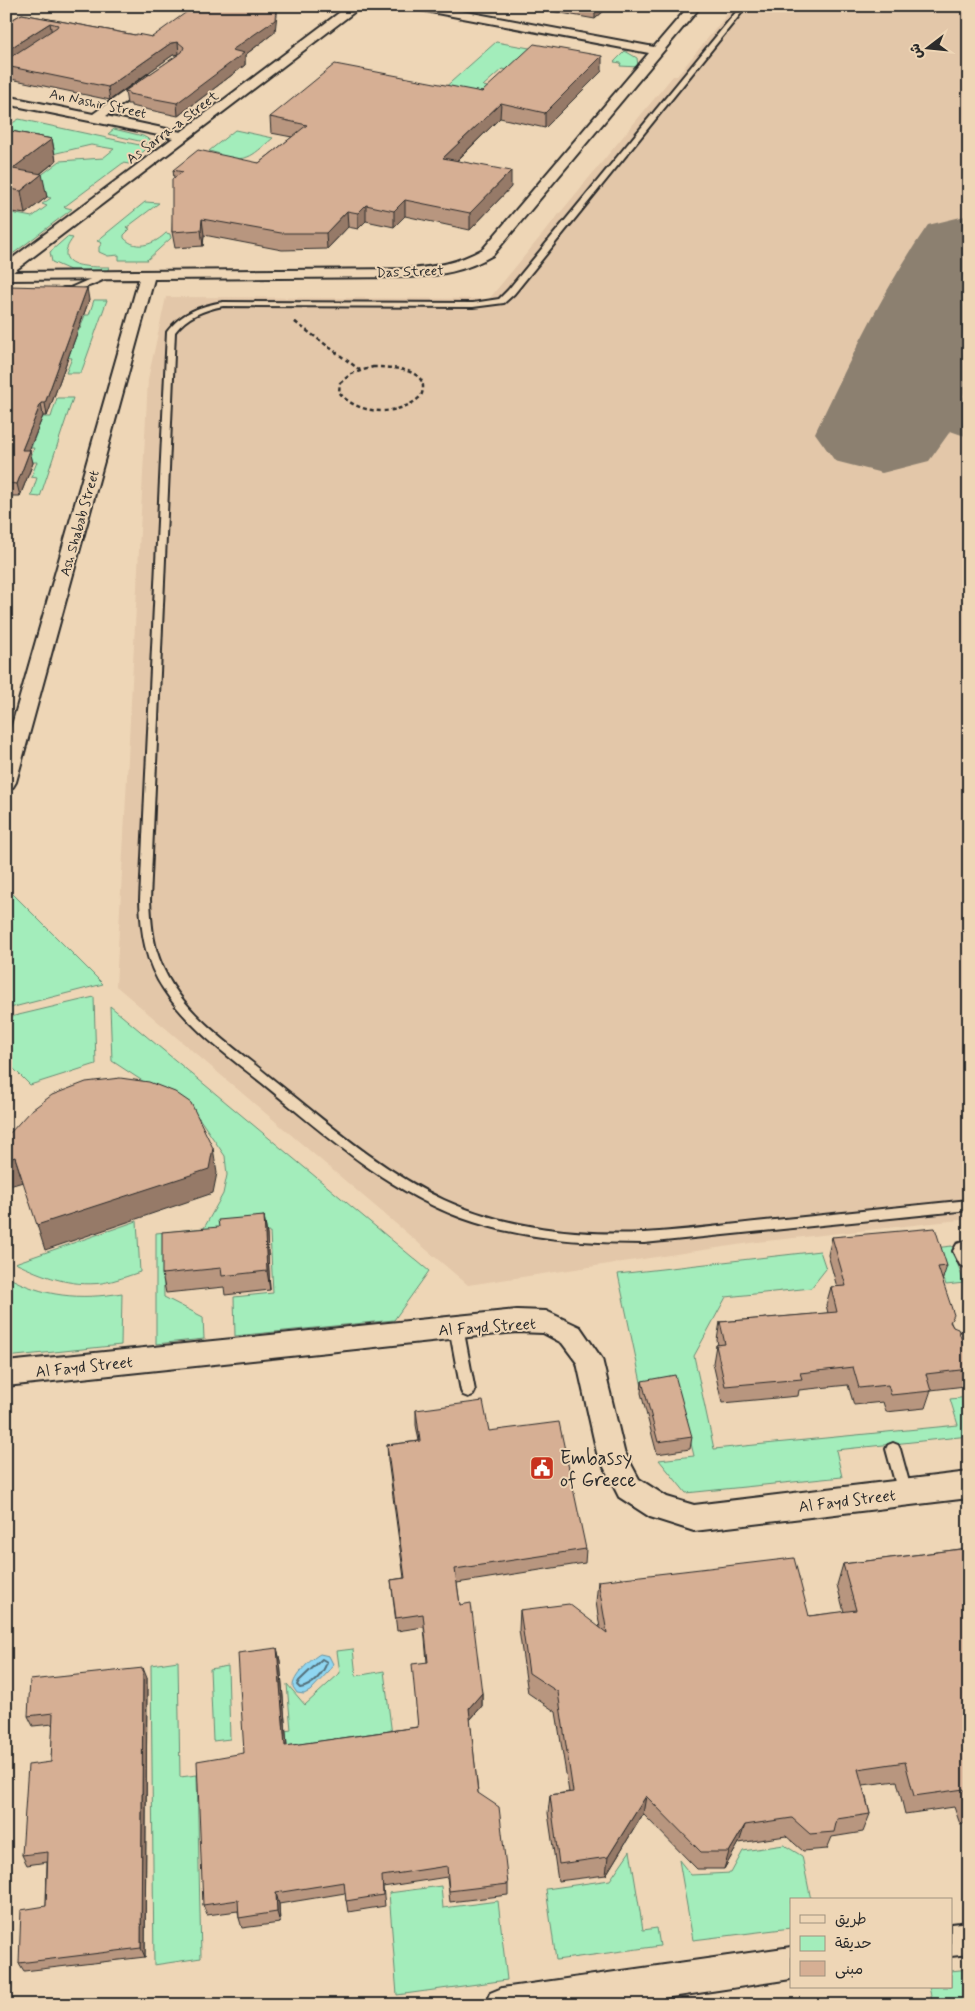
<svg xmlns="http://www.w3.org/2000/svg" width="975" height="2011" viewBox="0 0 975 2011" font-family="Mynerve,'Playpen Sans Arabic',sans-serif">
<style>
.built{fill:#e3c7a9}
.green{fill:#a3edbb;stroke:#678c73}
.water{fill:#8fd6f1;stroke:#6792a2}
.lines{fill:none;stroke-linecap:round;stroke-linejoin:round}
.shore{stroke:#536f7a;stroke-width:2}
.taxiway{fill:#8c8070;fill-rule:evenodd}
.runway{fill:#8c8070;fill-rule:evenodd}
.service-casing{stroke:#2b2b2b;stroke-width:4}
.minor-casing{stroke:#2b2b2b;stroke-width:4}
.path-far1{stroke:#2b2b2b;stroke-width:2;stroke-dasharray:3 2.5;stroke-linecap:butt}
.path{stroke:#2b2b2b;stroke-width:2.5;stroke-dasharray:4 3;stroke-linecap:butt}
.service{fill:#eed6b6;fill-rule:evenodd}
.minor{fill:#eed6b6;fill-rule:evenodd}
.wall{fill:#b8967f;stroke:#2b2b2b}
.shaded-wall{fill:#967a68;stroke:#2b2b2b}
.building{fill:#d6af94;stroke:#2b2b2b}
.labels{text-anchor:middle;stroke-width:4;stroke-linejoin:round;paint-order:stroke}
.far-street-label{font-size:14px;fill:#2b2b2b;stroke:#eed6b6}
.street-label{font-size:16px;fill:#2b2b2b;stroke:#eed6b6}
.near-poi-label{font-size:19px;fill:#2b2b2b;stroke:#eed6b6;text-anchor:start}
</style>
<rect width="100%" height="100%" fill="#eed6b6"/>
<filter id="ink" filterUnits="userSpaceOnUse"><feTurbulence type="fractalNoise" baseFrequency=".02" numOctaves="2"/><feDisplacementMap in="SourceGraphic" scale="10" xChannelSelector="R" yChannelSelector="G"/><feConvolveMatrix kernelMatrix="1 2 1 2 8 2 1 2 1" color-interpolation-filters="sRGB"/></filter>
<g filter="url(#ink)">
<path class="built" d="M734 6H969V1219L757 1242 468 1285 116 986 148 379 166 297 489 299 673 76H677Z"/>
<path class="green" d="M496 42 535 49 511 71 502 69 483 86 509 92 433 98Z
M625 51 637 58 638 67 620 66 621 63 614 62Z
M19 119 144 146 148 143 108 134 114 129 143 136 152 141V144L129 164 123 163 64 207 72 209 6 259V212L32 217 47 206 42 204 51 198 20 191 60 161 103 158 114 149 91 145 48 155 6 146V127Z
M235 130 273 138C248 159 250 161 216 157L220 154 209 151Z
M145 202 159 203 126 228 130 229 124 235V238C137 252 156 243 166 233L170 234 171 238 147 260H119V255L108 256 99 252V247L102 243 97 241Z
M67 237 73 238C50 268 89 267 109 267L107 272 70 270 52 262 50 252Z
M94 300H107L81 373H66L72 358 65 357 75 329H80L85 315H89Z
M57 398H73L40 497 31 496 37 478 31 477 37 462H29L34 448H31L42 417H51Z
M6 887 103 984 6 1009Z
M94 997 96 1064 30 1085 6 1061V1018Z
M110 1006 429 1271 394 1320 235 1336 234 1297 273 1293 270 1232 215 1237 163 1250 164 1297 203 1317 204 1339 156 1344V1233L204 1228 223 1194 227 1175 225 1156 199 1118 112 1061Z
M137 1221 140 1272C128 1276 115 1281 102 1283 70 1287 43 1276 15 1263Z
M952 1246 964 1283 946 1285 934 1248Z
M820 1251 826 1269 811 1288 726 1297 694 1356 714 1449 958 1425 950 1399 969 1397V1436L836 1450 842 1477 686 1493 659 1460 694 1456 677 1383 642 1387 618 1274Z
M6 1276C43 1297 80 1300 122 1293L121 1345 6 1357Z
M353 1649 356 1676 384 1671 392 1735 247 1758 246 1737 291 1730 287 1684 305 1705 340 1673 337 1651Z
M178 1661 180 1777 197 1775 201 1958 154 1965 151 1665Z
M228 1666 230 1739 213 1741 210 1669Z
M784 1845 802 1856 811 1900H791V1928L693 1940 679 1860 691 1875 731 1873 743 1851Z
M630 1851 643 1930 657 1928 660 1946 556 1960 546 1889 610 1880Z
M441 1886 443 1908 498 1901 507 1980 397 1995 389 1893Z
M969 1969V2005H933L929 1987H951V1971Z"/>
<path class="water" d="M320 1654 329 1656 333 1664 330 1670 310 1691 304 1694 297 1693 293 1687C292 1677 311 1659 320 1654Z"/>
<g class="lines">
<path class="shore" d="M322 1659 327 1662C323 1674 313 1686 300 1688L297 1685 299 1681Z"/>
<path class="taxiway" d="M917 338 935 342C949 363 944 385 969 400V437C922 425 901 399 892 353L899 342Z"/>
<path class="runway" d="M969 215V382L949 433 929 461 882 473 835 461 815 433C849 362 883 290 928 225Z"/>
<defs>
<path id="service" d="M741 6H747L514 294 504 303 473 307 223 306C204 310 187 316 175 332L150 900C151 919 152 939 159 958 177 1010 229 1043 270 1077 325 1121 380 1170 444 1200 505 1228 578 1236 644 1233 685 1231 725 1225 765 1221 833 1214 901 1207 969 1200V1210L644 1243C582 1243 520 1239 462 1218 386 1190 324 1134 262 1083 227 1055 189 1028 164 990 145 962 141 932 140 900L167 332C181 313 200 306 223 302L473 303 499 299 508 290Z
M104 273 111 275C101 282 69 296 59 290L63 288H70Z
M456 1321 461 1323 463 1327 475 1391 473 1395 468 1397 463 1395 461 1391 449 1327 451 1323Z
M969 1331V1343L953 1345 948 1343 946 1339 948 1335Z
M893 1443 898 1445 900 1449 912 1493 910 1498 905 1499 900 1498 898 1493 886 1449 888 1445Z"/>
<path id="minor" d="M348 6H362L13 272 408 269C436 267 458 263 483 249L649 53 415 9 409 6H435L654 47 689 6H701L493 255C466 271 439 276 408 277L154 279 16 782 13 787 6 789V746L139 279 6 280V263L173 138 6 104V96L93 114 147 75H155L157 78 155 81 106 116 181 132Z
M966 1241H969V1268L960 1265 953 1251 957 1244Z
M517 1310 546 1311 580 1327 602 1359 624 1451 639 1479 667 1497 694 1505 969 1472V1498L694 1531 650 1517 619 1497 597 1453 577 1363 562 1343 543 1333 517 1332 6 1386V1362Z
M969 1922V1954L951 1956V1924Z
M791 1947V1979L618 2005H485L490 1993 502 1988Z"/>
</defs>
<use href="#service" class="service-casing"/>
<use href="#minor" class="minor-casing"/>
<path class="path-far1" d="M295 322 297 323"/>
<path class="path" d="M295 322 360 370
M373 367C389 367 433 368 421 396 400 417 357 416 339 392L340 383 351 374Z"/>
<use href="#service" class="service"/>
<use href="#minor" class="minor"/>
</g>
<path class="wall" d="M286 6H331L323 12Z
M522 6H609L595 19Z
M22 14 135 35 152 37 275 32 245 55V65L178 116 131 106V104H127L125 91 178 55H173L110 100 6 78V23Z
M602 71 545 128 500 118 457 161 511 187 470 230 405 216 394 227 366 221 358 229 348 227 327 249 282 250 204 235 203 246 175 248 172 232 174 178 173 170 259 163 292 137 271 133 270 117 482 92Z
M6 130 52 139 56 161 40 174 47 197 25 214 6 211Z
M6 289 89 300 47 416H43L29 450 33 463 20 496H6Z
M264 1216 267 1235 270 1290 225 1295 224 1287 166 1293 162 1274 219 1227Z
M832 1237 947 1266 942 1281 951 1323 969 1360V1377L965 1386 931 1390 925 1408 886 1412 883 1402 854 1405 848 1385 799 1390 798 1396 722 1403 713 1363 716 1345H718L717 1340 720 1322 828 1313 826 1305 831 1287H837L828 1255Z
M642 1381 692 1437 690 1449 657 1454 641 1393Z
M416 1410 489 1431 586 1549 585 1563 457 1583 460 1605 482 1693V1706L470 1720 478 1793 508 1884V1895L450 1902 447 1877 383 1887 385 1906 348 1912 345 1893 279 1904 280 1923 242 1928 239 1918 238 1911 207 1915 203 1905 244 1753 277 1648 280 1661 287 1746 417 1727 427 1662 424 1627 397 1631 391 1580 404 1578 388 1460 387 1445 419 1441 416 1425Z
M969 1548V1822L960 1824 954 1807 905 1814 897 1781 863 1785 870 1814 863 1832 832 1837 827 1849 803 1851 786 1836 739 1843 724 1869H697L643 1814 606 1875 558 1881 548 1813 550 1795 569 1792 556 1712 528 1693 519 1630 520 1610 600 1628 596 1602 598 1581 809 1616 844 1612 837 1585 843 1564Z
M147 1678 145 1957 24 1971 19 1963 46 1906 47 1862 27 1865 22 1855 51 1762 53 1724 33 1726 28 1716Z"/>
<path class="shaded-wall" d="M276 6H278L275 32 245 55V65L178 116 177 103Z
M323 6H331L323 12Z
M596 6H609L595 19V7Z
M50 23 52 35 6 65V51Z
M178 42 179 54 173 55 110 100 108 87 171 43Z
M602 56V71L545 128V113Z
M501 103 500 118 443 174V158Z
M52 139 56 161 18 191 8 172Z
M511 171V187L470 230V213Z
M42 174 47 197 25 214 21 191Z
M405 200V216L394 227V211Z
M366 205V221L358 229V213Z
M347 211 348 227 327 249 326 233Z
M202 219 204 235 203 246 201 230Z
M87 288 89 300 47 416 45 403Z
M41 403 43 416 24 463 22 450Z
M30 450 33 463 20 496 17 484Z
M213 1148 217 1173 213 1193 45 1250 37 1225Z
M15 1157 23 1182 6 1187V1160Z
M264 1216 267 1235 270 1290 267 1271Z
M277 1648 280 1661 288 1758 285 1746Z
M143 1668 147 1678 145 1957 141 1948Z
M482 1693V1706L469 1721V1708Z
M646 1796 643 1814 606 1875 608 1857Z
M745 1825 739 1843 724 1869 729 1852Z
M276 1893 279 1904 280 1923 277 1912Z"/>
<path class="building" d="M195 6H276L275 20 232 50 244 53 177 103 129 94V92L125 91 182 52 184 47 178 42 171 43 108 87 6 66V60L57 27 58 25 50 23 6 51V23L22 14 135 35 137 34 152 37Z
M534 44 602 56 545 113 501 103 443 158 511 171 470 213 405 200 394 211 366 205 358 213 347 211 326 233H281L202 219 201 230 172 232V179L183 172 173 170 198 150 259 163 307 125 270 117 335 64 482 92Z
M6 130 52 139 8 172H6Z
M13 169 42 174 21 191 6 188V174Z
M8 286 87 288 45 403H41L22 450H30L17 484 6 483V289H7Z
M120 1078 149 1082 175 1092 191 1103 213 1148 209 1169 37 1225 15 1157 6 1160V1134L11 1132 29 1112 52 1095 86 1082Z
M264 1216 267 1271 222 1276 221 1268 162 1274V1232L219 1227 218 1220Z
M935 1228 947 1266 938 1267 954 1315 950 1322 953 1327 958 1329 969 1360V1369L926 1374 931 1391 891 1395 888 1385 859 1388 853 1367 800 1373 802 1379 725 1386 716 1345 725 1344 720 1322 837 1312 831 1287 846 1286 832 1237Z
M675 1375 692 1437 658 1442 642 1381Z
M483 1401 489 1431 559 1422 586 1549 455 1569 460 1605 471 1603 482 1693 469 1708 478 1793 499 1807 508 1884 449 1891 447 1866 382 1876 383 1895 346 1901 344 1882 276 1893 277 1912 239 1918 238 1900 203 1905 197 1761 244 1753 238 1653 277 1648 285 1746 418 1727 412 1664 428 1662 423 1614 396 1618 391 1580 405 1578 387 1445 420 1441 416 1410Z
M969 1548V1804L964 1789 914 1796 905 1762 858 1769 870 1814 837 1819 834 1832 810 1834 792 1818 745 1825 729 1852H701L646 1796 608 1857 559 1864 550 1795 573 1792 558 1692 529 1673 520 1610 569 1604 607 1633 598 1581 794 1558 809 1616 856 1610 843 1564Z
M143 1668 141 1948 19 1963 21 1910 46 1906 48 1852 22 1855 28 1765 51 1762 53 1713 28 1716 30 1680Z"/>
</g>
<defs>
<symbol id="civic-square" viewBox="-11 -11 22 22"><rect x="-9" y="-9" width="18" height="18" rx="4" fill="#c8321e" stroke="#eed6b6"/><path d="M-.6-6.5H3V-4.5H.6V-3L4-1V1h2V6H-6V1h2V-1L-.6-3ZM-1.2 2.5V6h2.4V2.5Z" fill="#fff"/></symbol>
</defs>
<g fill-rule="evenodd">
<use href="#civic-square" x="528" y="1454" width="28" height="28"/>
</g>
<g class="labels">
<g class="far-street-label">
<text transform="translate(98 103) rotate(12)" y="5">An Nashir Street</text>
<text transform="translate(172 127) rotate(-37)" y="5">As Sarra-a Street</text>
<text transform="translate(410 271) rotate(-2)" y="5">Das Street</text>
<text transform="translate(79 523) rotate(-74)" y="5">Ash Shabab Street</text>
</g>
<g class="street-label">
<text transform="translate(487 1326) rotate(-4)" y="6">Al Fayd Street</text>
<text transform="translate(84 1366) rotate(-6)" y="6">Al Fayd Street</text>
<text transform="translate(847 1500) rotate(-7)" y="6">Al Fayd Street</text>
</g>
<g class="near-poi-label">
<text x="560" y="1464">Embassy<tspan x="560" dy="22">of Greece</tspan></text>
</g>
</g>
<rect width="975" height="2011" fill="none" stroke="#eed6b6" stroke-width="25"/>
<rect x="12" y="12" width="950" height="1986" fill="none" stroke="#2b2b2b" stroke-width="2" filter="url(#ink)"/>
<rect x="790" y="1898" width="162" height="90" fill="#eed6b6" stroke="#a0927e"/>
<rect x="800" y="1915" width="25" height="8" fill="#eed6b6" stroke="#a0927e"/>
<text x="835" y="1924" font-size="15" fill="#2b2b2b">طريق</text>
<rect x="800" y="1936" width="25" height="15" fill="#a3edbb" stroke="#a0927e"/>
<text x="835" y="1948" font-size="15" fill="#2b2b2b">حديقة</text>
<rect x="800" y="1961" width="25" height="15" fill="#d6af94" stroke="#a0927e"/>
<text x="835" y="1974" font-size="15" fill="#2b2b2b">مبنى</text>
<g transform="translate(928 48) rotate(254)" stroke="#eed6b6" stroke-width="4" paint-order="stroke">
<path d="M0-4L9 19L0 12L-9 19Z" fill="#2b2b2b"/>
<text y="-8" font-size="14" font-weight="bold" text-anchor="middle" fill="#2b2b2b">ش</text>
</g>
</svg>
